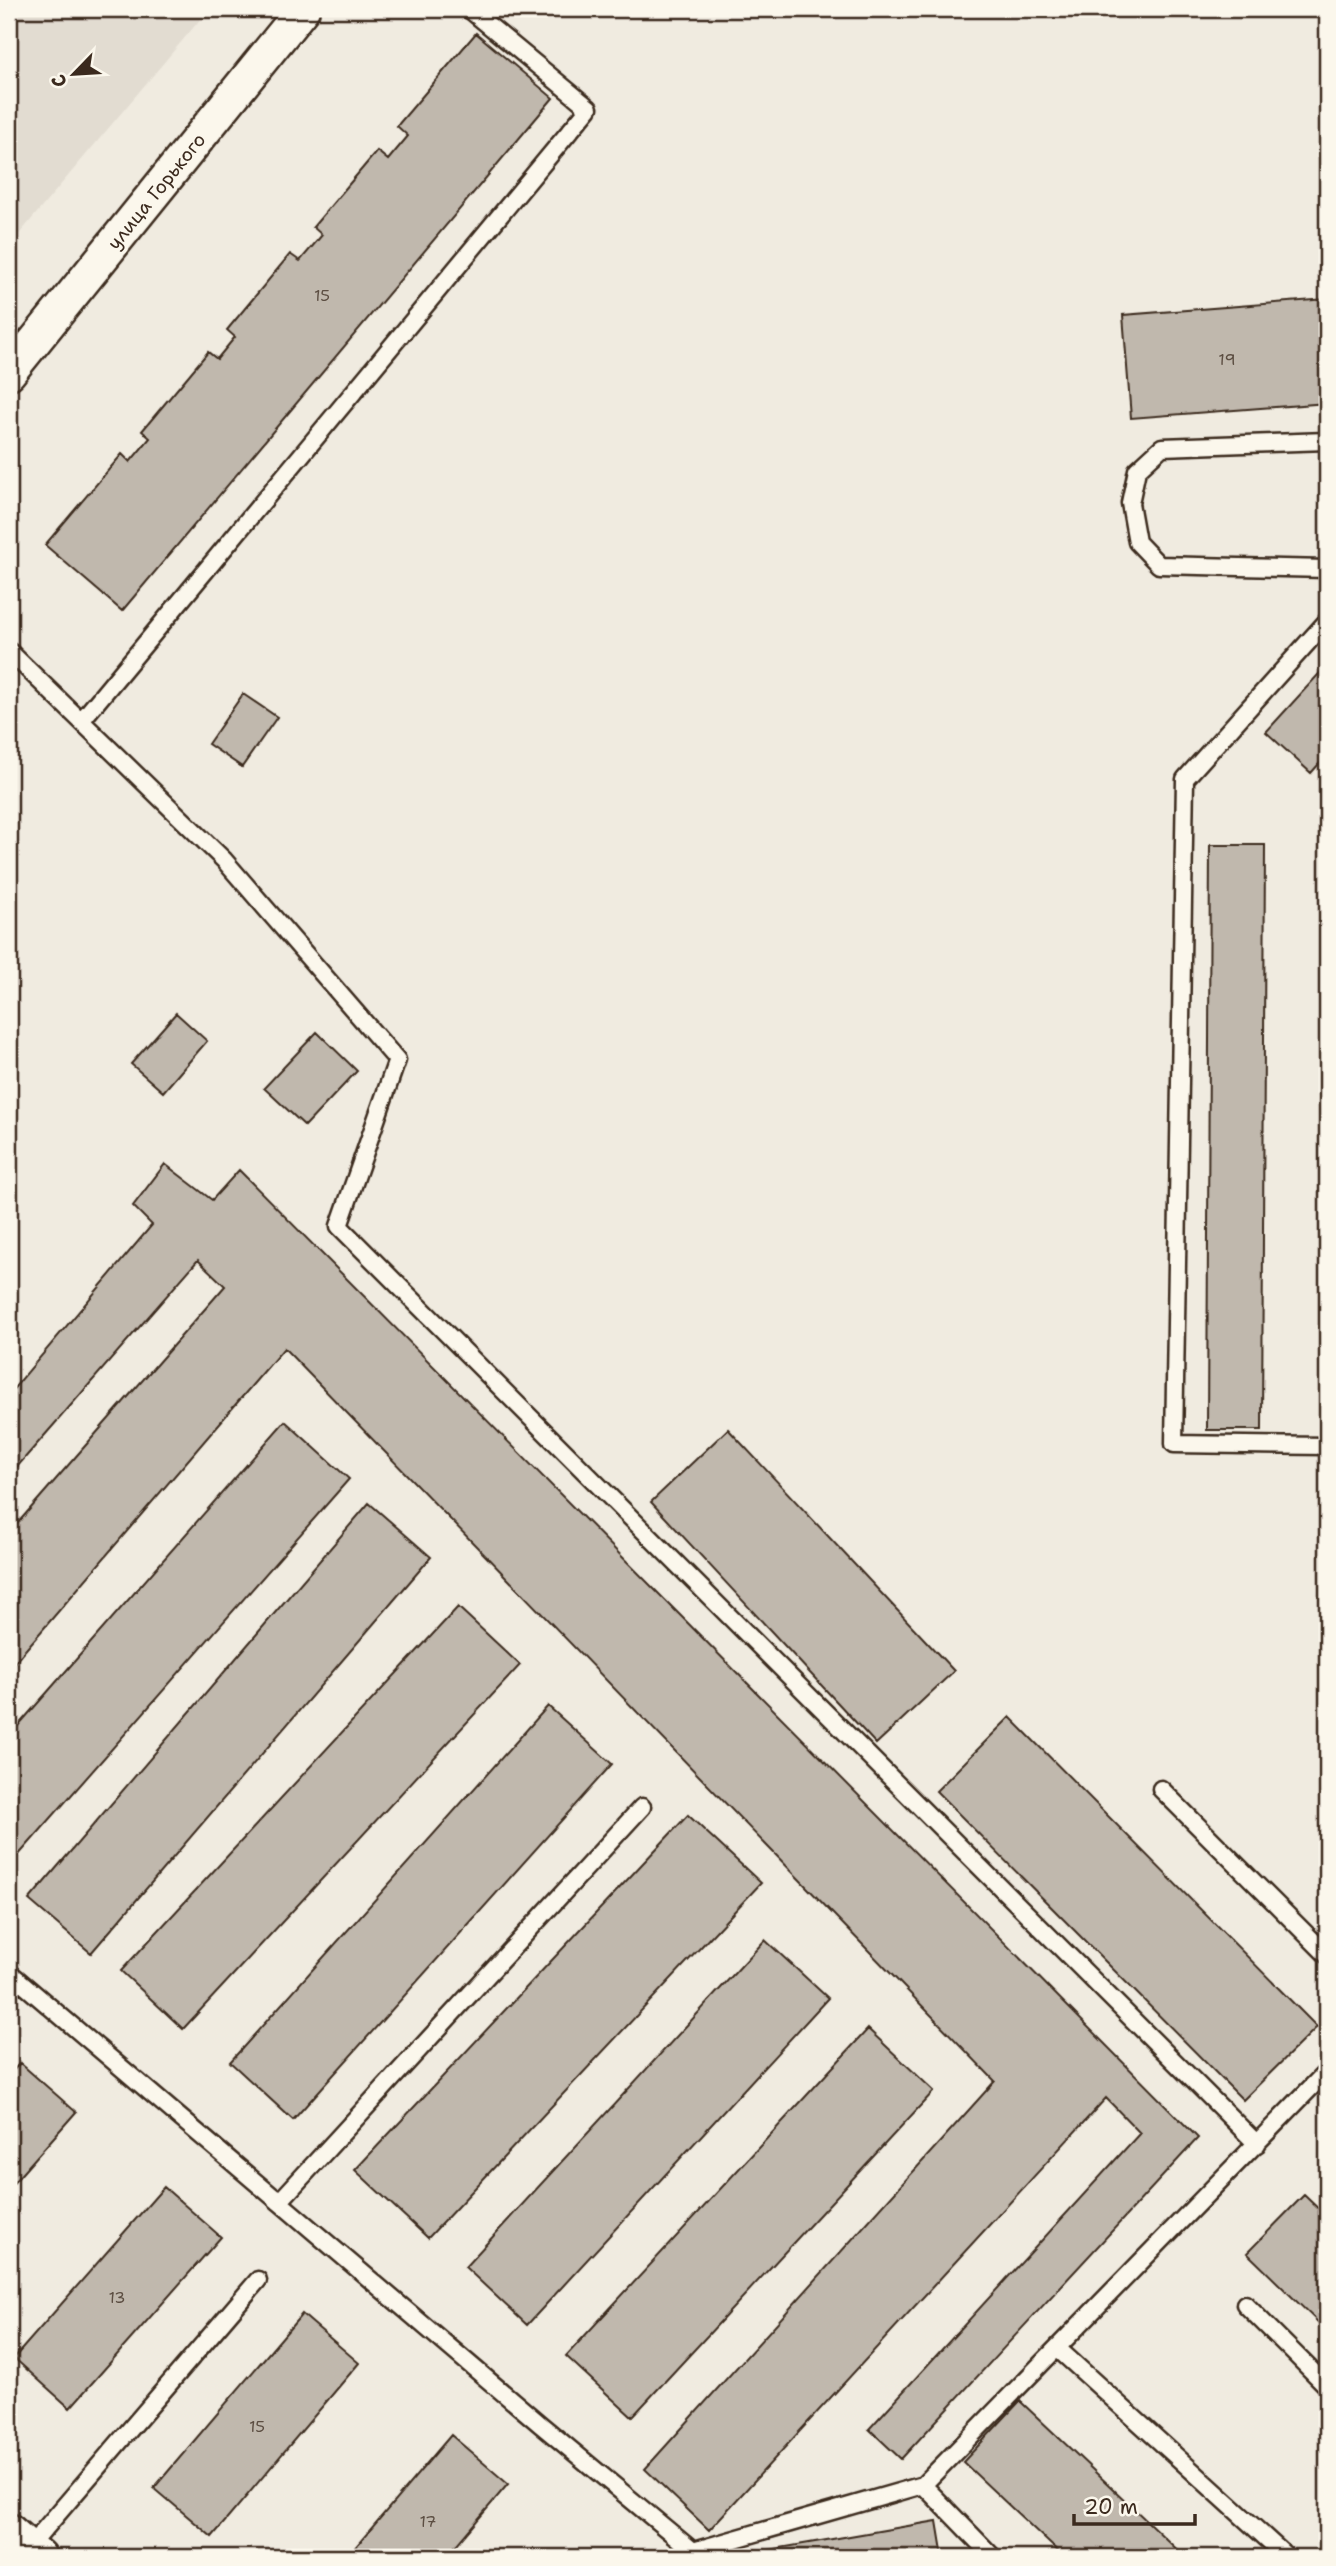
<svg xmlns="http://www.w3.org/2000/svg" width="1336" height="2566" viewBox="0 0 1336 2566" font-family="'Shantell Sans',sans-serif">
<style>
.built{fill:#e2dcd1}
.building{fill:#c0b8ad;stroke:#3b2a1e;stroke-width:2}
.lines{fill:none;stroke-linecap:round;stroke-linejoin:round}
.lane-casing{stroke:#3b2a1e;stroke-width:21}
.street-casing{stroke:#3b2a1e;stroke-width:37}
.lane{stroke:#fbf7ec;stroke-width:16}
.street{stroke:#fbf7ec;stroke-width:32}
.labels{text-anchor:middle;stroke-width:6;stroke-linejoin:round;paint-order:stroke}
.number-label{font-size:16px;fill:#5c4e42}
.street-label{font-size:19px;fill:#3b2a1e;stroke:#fbf7ec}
</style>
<rect width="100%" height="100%" fill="#f0ebe0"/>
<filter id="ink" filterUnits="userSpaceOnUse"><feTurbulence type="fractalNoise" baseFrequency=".0143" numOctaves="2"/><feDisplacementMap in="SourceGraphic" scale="14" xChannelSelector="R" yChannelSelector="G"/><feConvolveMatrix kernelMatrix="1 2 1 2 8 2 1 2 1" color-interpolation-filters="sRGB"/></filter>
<g filter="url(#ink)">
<path class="built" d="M9 9H209L9 246Z"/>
<path class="building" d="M476 33 553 98 122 611 45 545 122 454 130 462 150 438 142 431 208 352 217 359 235 337 227 330 290 254 300 261 322 235 313 227 377 151 388 160 408 136 397 126Z
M1327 299V403L1131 418 1123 315Z
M1327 665V755L1311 773 1266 732Z
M243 694 277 717 242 767 208 744Z
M1210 845H1265L1262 1430H1207Z
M176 1013 207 1041 163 1092 131 1064Z
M317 1032 357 1071 305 1126 264 1088Z
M165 1164 212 1200 239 1170 1198 2138 901 2459 869 2429 1140 2133 1106 2098 709 2530 645 2469 995 2081 284 1348 9 1669V1533L225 1286 198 1260 9 1476V1394L152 1225 133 1206Z
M285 1421 349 1479 9 1866V1736Z
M728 1429 954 1671 876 1744 651 1502Z
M369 1503 431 1557 91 1953 29 1900Z
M458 1607 520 1665 183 2029 121 1971Z
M548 1706 612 1764 293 2120 230 2062Z
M1010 1717 1317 2027 1243 2100 936 1791Z
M688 1815 761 1883 428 2238 355 2170Z
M765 1940 828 1998 527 2325 465 2267Z
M868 2029 934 2091 632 2417 566 2356Z
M20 2063 76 2112 9 2188V2075Z
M164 2187 221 2237 70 2408 14 2358Z
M1304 2195 1327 2217V2331L1247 2253Z
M302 2314 359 2363 212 2537 154 2488Z
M1020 2401 1185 2557H1064L963 2462Z
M451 2435 508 2484 446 2557H347Z
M937 2521 943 2557H728Z"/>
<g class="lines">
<defs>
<path id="lane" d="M1327 441 1162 447 1137 470 1130 503 1137 542 1159 565 1327 569
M1327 621 1185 779 1174 1444 1327 1446
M9 651 224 860 397 1060 339 1226 1257 2144
M81 721 589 108 469 9
M1161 1789 1327 1955
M9 1972 541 2425 693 2551 923 2485 1327 2071
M279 2202 642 1807
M1245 2304 1327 2386
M1057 2348 1287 2557
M923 2485 993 2557
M25 2552 258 2280"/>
<path id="street" d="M9 373 303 9
M9 2530 40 2557"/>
</defs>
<use href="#lane" class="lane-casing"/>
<use href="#street" class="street-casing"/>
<use href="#lane" class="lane"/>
<use href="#street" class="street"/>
</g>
</g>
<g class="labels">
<g class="number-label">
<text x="322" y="301">15</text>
<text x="1227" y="365">19</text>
<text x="117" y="2303">13</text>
<text x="257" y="2432">15</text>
<text x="428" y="2527">17</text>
</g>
<g class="street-label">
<text transform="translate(156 191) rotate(-51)" y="7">улица Горького</text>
</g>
</g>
<rect width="1336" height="2566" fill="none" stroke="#fbf7ec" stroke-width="35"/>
<rect x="18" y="18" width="1301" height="2531" fill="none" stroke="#3b2a1e" stroke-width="2.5" filter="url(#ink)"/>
<g transform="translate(74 74) rotate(245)" stroke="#fbf7ec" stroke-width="5" paint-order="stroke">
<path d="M0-5L12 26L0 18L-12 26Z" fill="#3b2a1e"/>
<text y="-10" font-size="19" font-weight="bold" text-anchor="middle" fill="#3b2a1e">С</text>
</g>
<path d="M1074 2514v10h121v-10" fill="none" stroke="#3b2a1e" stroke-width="3.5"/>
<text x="1084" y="2514" font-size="21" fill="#3b2a1e" stroke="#fbf7ec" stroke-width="5" paint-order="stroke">20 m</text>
</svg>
